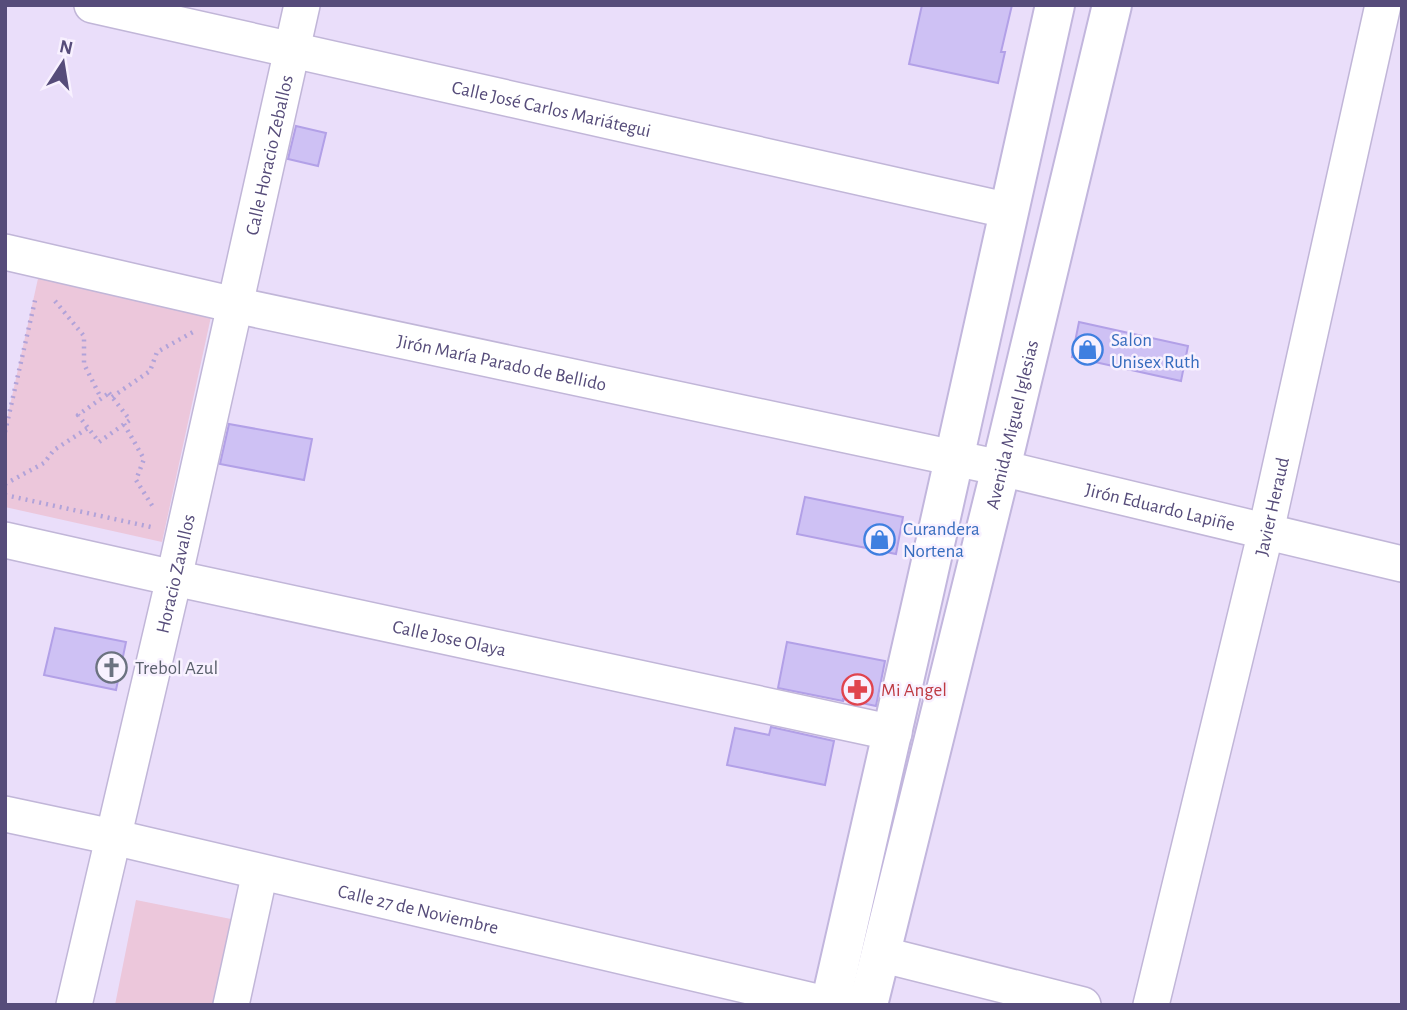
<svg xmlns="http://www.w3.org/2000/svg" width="1407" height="1010" viewBox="0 0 1407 1010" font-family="'Alegreya Sans',sans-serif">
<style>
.residential{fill:#eadefa}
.green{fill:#ecc7db}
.building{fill:#cec1f4;stroke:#b2a0e7;stroke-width:2}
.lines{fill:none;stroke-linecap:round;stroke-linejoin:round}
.street-casing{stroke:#c1b6d8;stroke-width:38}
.secondary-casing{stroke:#c2b6dd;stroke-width:42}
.path{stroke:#b1a3d9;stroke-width:4.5;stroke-dasharray:2 5;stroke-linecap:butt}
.street{stroke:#fff;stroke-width:35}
.secondary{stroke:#fff;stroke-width:38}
.labels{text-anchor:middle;stroke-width:5;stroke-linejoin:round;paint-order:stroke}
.street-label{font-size:19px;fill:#564c7a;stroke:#f8f1ff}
.shop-label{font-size:19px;fill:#366cbe;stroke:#f8f1ff;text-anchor:start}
.worship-label{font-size:19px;fill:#5b616d;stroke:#f8f1ff;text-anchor:start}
.health-label{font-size:19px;fill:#be3a42;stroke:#f8f1ff;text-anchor:start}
</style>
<rect width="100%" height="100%" fill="#f3eafd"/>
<path class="residential" d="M5 5H1402V1005H5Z"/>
<path class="green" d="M39 274 212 312 162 542 5 507V428Z
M136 900 236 920 219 1005H115Z"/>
<path class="building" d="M922 5H1012L1001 52H1005L998 83 909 64Z
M296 126 326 133 318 166 288 159Z
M1079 322 1188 346 1181 381 1072 357Z
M229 424 312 439 304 480 220 464Z
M805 497 903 517 896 554 797 534Z
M55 628 126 642 116 690 44 675Z
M787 642 885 661 876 706 843 699V701L778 688Z
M771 727 834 741 825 785 727 765 735 728 769 735Z"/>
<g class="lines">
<defs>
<g id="street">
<path id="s1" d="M92 5 1010 211"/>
<path id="s2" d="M5 252 235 305 1001 468 1402 564"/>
<path id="s3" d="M5 540 174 578 894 733"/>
<path id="s4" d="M5 814 113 837 830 1005"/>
<path d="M880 954 1083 1005"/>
<path id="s5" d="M74 1005 174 578 302 5"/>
<path d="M231 1005 260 872"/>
<path id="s6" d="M1151 1005 1266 531 1383 5"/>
</g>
<g id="secondary">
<path d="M830 1005C873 823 913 641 954 459 987 308 1022 157 1055 5"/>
<path id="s7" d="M868 1005 1001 468 1112 5"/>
</g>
</defs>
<use href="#street" class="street-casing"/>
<use href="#secondary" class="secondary-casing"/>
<path class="path" d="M55 301 84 336V364L101 398
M109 393 130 420 99 442 78 415Z
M112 397 150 371 157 352 193 332
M124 424 144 459 136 480 153 507
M5 432 36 296
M5 484 44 463 54 450 88 428
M5 495 151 527"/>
<use href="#street" class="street"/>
<use href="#secondary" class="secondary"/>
</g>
<defs>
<symbol id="shop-ring" viewBox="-11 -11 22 22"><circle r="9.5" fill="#f8f1ff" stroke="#3f7fe0" stroke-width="1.5"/><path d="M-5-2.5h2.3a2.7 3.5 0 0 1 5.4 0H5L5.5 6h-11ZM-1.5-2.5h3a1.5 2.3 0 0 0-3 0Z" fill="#3f7fe0"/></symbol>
<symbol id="church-ring" viewBox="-11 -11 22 22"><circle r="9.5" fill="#f8f1ff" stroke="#6b7280" stroke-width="1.5"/><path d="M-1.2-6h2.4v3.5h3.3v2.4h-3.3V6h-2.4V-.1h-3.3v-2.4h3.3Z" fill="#6b7280"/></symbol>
<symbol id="pharmacy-ring" viewBox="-11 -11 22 22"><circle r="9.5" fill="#f8f1ff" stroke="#e0444e" stroke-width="1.5"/><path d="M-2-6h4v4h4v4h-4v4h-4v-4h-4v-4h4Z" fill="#e0444e"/></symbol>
</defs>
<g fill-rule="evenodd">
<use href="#shop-ring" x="1070" y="332" width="35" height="35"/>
<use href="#shop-ring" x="862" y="522" width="35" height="35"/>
<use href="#church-ring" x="94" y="650" width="35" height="35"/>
<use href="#pharmacy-ring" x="840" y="672" width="35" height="35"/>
</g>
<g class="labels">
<g class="street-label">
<text dy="7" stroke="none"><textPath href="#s1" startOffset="471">Calle José Carlos Mariátegui</textPath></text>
<text dy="7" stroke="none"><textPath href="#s5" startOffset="872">Calle Horacio Zeballos</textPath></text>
<text dy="7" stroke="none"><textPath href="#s2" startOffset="509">Jirón María Parado de Bellido</textPath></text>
<text dy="7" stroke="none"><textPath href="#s7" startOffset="598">Avenida Miguel Iglesias</textPath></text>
<text dy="7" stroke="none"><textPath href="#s2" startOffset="1183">Jirón Eduardo Lapiñe</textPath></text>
<text dy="7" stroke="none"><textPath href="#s6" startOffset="513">Javier Heraud</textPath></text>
<text dy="7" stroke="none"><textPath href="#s5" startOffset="443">Horacio Zavallos</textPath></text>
<text dy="7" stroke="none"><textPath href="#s3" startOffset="455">Calle Jose Olaya</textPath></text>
<text dy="7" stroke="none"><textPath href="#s4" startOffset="424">Calle 27 de Noviembre</textPath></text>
</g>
<g class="shop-label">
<text x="1111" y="346">Salon<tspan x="1111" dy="22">Unisex Ruth</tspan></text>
<text x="903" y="535">Curandera<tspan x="903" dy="22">Nortena</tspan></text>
</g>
<g class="worship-label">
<text x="135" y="674">Trebol Azul</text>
</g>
<g class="health-label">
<text x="881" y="696">Mi Angel</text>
</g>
</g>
<rect width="1407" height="1010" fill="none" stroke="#564c7a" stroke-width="14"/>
<g transform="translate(63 63) rotate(12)" stroke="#f8f1ff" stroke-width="5" paint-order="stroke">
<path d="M0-5L12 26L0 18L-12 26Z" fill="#564c7a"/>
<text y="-10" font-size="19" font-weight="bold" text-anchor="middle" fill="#564c7a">N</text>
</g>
</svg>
